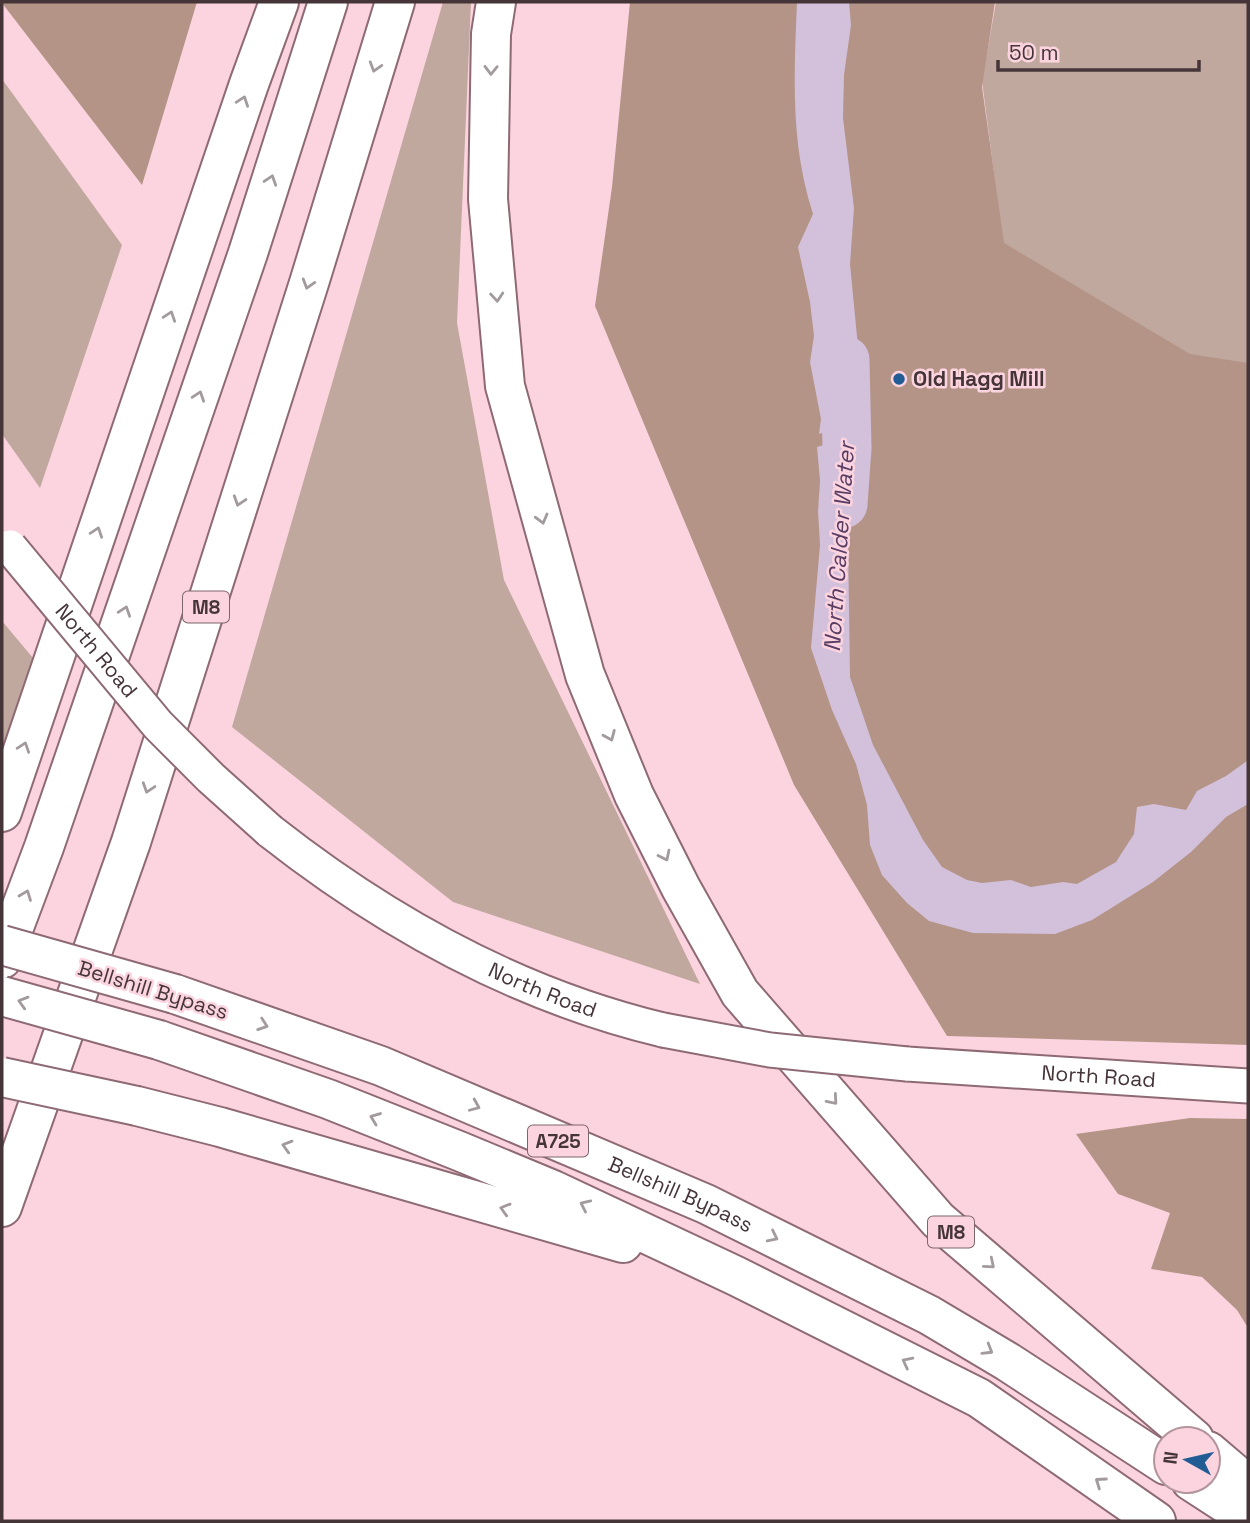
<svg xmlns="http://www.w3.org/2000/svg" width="1250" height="1523" viewBox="0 0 1250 1523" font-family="'Space Grotesk',sans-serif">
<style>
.green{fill:#c0a89e}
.forest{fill:#b49487}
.water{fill:#d3c0db}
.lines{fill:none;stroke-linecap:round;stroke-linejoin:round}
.river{stroke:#d3c0db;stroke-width:49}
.major-casing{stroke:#8d6a74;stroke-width:37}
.highway-casing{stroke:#8d6a74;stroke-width:42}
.major{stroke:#fff;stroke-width:33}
.highway{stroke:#fff;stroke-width:38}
.major-bridge-casing{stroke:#8d6a74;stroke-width:37;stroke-linecap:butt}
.highway-bridge-casing{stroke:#8d6a74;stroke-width:42;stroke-linecap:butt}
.major-bridge{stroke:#fff;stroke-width:33}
.highway-bridge{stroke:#fff;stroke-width:38}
.oneway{stroke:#a29a9c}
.poi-dot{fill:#215d94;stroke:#fcd4df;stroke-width:2.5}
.labels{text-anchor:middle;stroke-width:5;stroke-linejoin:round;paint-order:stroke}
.shield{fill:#fcd4df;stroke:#7c656b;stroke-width:2}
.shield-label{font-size:19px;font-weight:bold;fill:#453539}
.poi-label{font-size:21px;font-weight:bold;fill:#453539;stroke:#fcd4df;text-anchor:start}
.street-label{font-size:21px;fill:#453539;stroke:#fcd4df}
.water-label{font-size:23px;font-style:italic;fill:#583d64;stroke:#fcd4df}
</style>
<rect width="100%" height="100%" fill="#fcd4df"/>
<path class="green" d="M443 2H471L457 323 504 580 700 984 453 902 232 727Z
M996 2H1248V364L1184 358 1005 258 982 81Z
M2 79 122 245 40 488 2 434Z
M2 621 33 658 2 751Z"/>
<path class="forest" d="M197 2 142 185 2 3V2Z
M630 2H995L982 87 1004 243 1190 354 1248 363V1045L947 1036 794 785 595 306 612 187Z
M1190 1118 1248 1119V1328L1237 1310 1202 1277 1151 1269 1170 1213 1118 1194 1076 1134Z"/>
<path class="water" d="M797 2H849L851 25 844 75 843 118 854 208 850 264 865 419 819 434 821 419 810 362 814 336 810 302 798 247 813 214C790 143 794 75 797 2Z
M866 432 855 466 857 501 848 540 850 677 873 745 923 840 942 867 967 880 982 883 1011 880 1031 887 1063 882 1077 884 1116 862 1134 834 1137 807 1154 804 1186 810 1197 791 1226 776 1247 761 1248 757V804L1226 817 1191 852 1153 882 1092 920 1055 934 973 933 929 921 907 903 882 875 870 845 867 805 856 764 832 710 811 648 820 545 818 511 821 491 817 447Z"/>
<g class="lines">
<path class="river" d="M843 504 847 448 845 360"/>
<defs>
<g id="major">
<path id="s1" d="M270 831C387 923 517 995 663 1030"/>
<path id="s2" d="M907 1064 1248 1086"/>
</g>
<g id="highway">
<path d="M496 2 491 34 488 199 505 386 585 675 634 795 681 888 740 993 938 1220 1194 1439"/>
<path d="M2 812 249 84 279 2"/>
<path d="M2 959 44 847 248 253 328 2"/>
<path id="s3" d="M175 994 381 1066 706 1204 929 1315 1008 1362 1166 1465"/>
<path d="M159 1040 328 1099 459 1151 553 1190 736 1276 979 1398 1156 1521"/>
<path d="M137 1106 220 1127 623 1243"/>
<path d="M2 1207 131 842 309 283 395 2"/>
<path d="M1208 1451 1248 1485"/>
<path d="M1191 1481 1248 1518"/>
</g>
</defs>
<use href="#major" class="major-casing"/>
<use href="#highway" class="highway-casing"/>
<use href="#major" class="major"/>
<use href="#highway" class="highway"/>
<defs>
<g id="major-bridge">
<path id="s4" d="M10 547 158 725 211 778 270 831"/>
<path d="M663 1030 770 1050 907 1064"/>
</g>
<path id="highway-bridge" d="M2 945 175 994
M2 996 159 1040
M2 1077 137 1106"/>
</defs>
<use href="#major-bridge" class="major-bridge-casing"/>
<use href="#highway-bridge" class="highway-bridge-casing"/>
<use href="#major-bridge" class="major-bridge"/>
<use href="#highway-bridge" class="highway-bridge"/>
</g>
<defs><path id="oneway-chevron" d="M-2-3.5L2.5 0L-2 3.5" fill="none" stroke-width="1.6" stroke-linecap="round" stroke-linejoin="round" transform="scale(1.75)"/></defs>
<g class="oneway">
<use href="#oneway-chevron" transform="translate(375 67) rotate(107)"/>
<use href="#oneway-chevron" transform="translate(491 70) rotate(91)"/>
<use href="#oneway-chevron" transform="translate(243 101) rotate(-71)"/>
<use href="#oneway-chevron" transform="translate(271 180) rotate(-72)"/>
<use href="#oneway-chevron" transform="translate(308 284) rotate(107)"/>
<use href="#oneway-chevron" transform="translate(497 297) rotate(85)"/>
<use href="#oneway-chevron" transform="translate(170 316) rotate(-71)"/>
<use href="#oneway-chevron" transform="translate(199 396) rotate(-71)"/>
<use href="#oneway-chevron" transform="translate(239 501) rotate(108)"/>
<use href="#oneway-chevron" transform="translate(542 519) rotate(75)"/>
<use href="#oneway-chevron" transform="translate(97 532) rotate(-71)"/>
<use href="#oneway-chevron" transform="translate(125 611) rotate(-71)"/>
<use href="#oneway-chevron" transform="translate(610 736) rotate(67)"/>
<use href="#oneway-chevron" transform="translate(24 747) rotate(-71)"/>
<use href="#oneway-chevron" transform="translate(148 788) rotate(108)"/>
<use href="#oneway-chevron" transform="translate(665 856) rotate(64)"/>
<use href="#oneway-chevron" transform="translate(26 895) rotate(-69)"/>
<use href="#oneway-chevron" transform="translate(23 1002) rotate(-164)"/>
<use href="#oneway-chevron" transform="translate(263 1025) rotate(19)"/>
<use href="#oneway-chevron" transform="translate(833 1100) rotate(49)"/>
<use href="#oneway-chevron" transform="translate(475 1106) rotate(23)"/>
<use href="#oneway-chevron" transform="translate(375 1118) rotate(-159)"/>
<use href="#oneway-chevron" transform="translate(287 1146) rotate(-164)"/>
<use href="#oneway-chevron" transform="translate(585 1205) rotate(-155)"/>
<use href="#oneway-chevron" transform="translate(505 1209) rotate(-164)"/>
<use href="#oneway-chevron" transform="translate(773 1237) rotate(26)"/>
<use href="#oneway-chevron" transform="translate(990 1264) rotate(40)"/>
<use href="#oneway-chevron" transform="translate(988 1350) rotate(31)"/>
<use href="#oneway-chevron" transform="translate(907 1362) rotate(-153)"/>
<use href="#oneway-chevron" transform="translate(1100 1482) rotate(-145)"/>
</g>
<circle class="poi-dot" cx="899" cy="379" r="7"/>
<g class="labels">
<g class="shield">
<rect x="183" y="591.5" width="46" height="31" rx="5"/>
<rect x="528" y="1125.5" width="60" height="31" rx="5"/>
<rect x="928" y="1216.5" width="46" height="31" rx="5"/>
</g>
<g class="shield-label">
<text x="206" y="614">M8</text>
<text x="558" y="1148">A725</text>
<text x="951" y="1239">M8</text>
</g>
<g class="poi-label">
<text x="913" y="386">Old Hagg Mill</text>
</g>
<g class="street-label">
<text dy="7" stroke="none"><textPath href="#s4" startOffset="135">North Road</textPath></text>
<text dy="7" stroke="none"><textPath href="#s1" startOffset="317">North Road</textPath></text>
<text transform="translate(153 990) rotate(17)" y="7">Bellshill Bypass</text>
<text dy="7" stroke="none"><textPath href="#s2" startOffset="192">North Road</textPath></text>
<text dy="7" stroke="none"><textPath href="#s3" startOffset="544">Bellshill Bypass</textPath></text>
</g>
<g class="water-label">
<text transform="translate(839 547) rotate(-86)" y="8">North Calder Water</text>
</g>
</g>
<rect width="1250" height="1523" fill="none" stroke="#453539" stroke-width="7"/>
<g transform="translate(1187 1460) rotate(278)"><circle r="33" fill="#fcd4df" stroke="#b3949d" stroke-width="2"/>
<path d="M0-5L12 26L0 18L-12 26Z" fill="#215d94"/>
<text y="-10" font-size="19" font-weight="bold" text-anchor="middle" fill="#453539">N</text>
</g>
<path d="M998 60v10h201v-10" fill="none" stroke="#453539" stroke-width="3.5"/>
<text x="1009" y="60" font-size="21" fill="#453539" stroke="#fcd4df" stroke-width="5" paint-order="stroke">50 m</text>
</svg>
